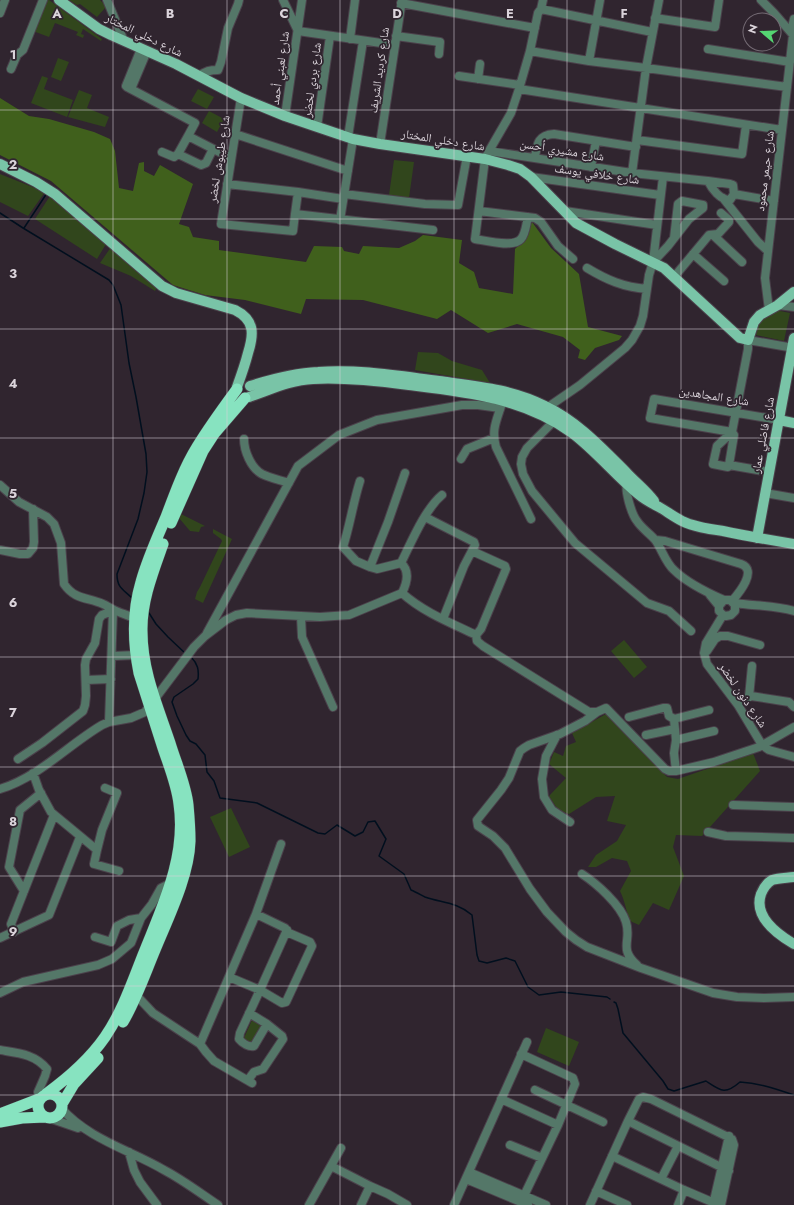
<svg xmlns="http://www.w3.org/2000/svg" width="794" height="1205" viewBox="0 0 794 1205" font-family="Jost,'Noto Naskh Arabic',sans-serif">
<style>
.green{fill:#31461c}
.forest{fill:#40601c}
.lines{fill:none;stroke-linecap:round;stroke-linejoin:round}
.stream{stroke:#000f1e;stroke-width:1.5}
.minor-casing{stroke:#4b414b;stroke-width:10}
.major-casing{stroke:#4b414b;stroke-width:12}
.highway-casing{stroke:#4b414b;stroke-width:12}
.minor{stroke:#547768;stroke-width:8}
.major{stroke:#79c4a7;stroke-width:10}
.highway{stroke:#87e3c0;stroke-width:11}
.grid{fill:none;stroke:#dbd4db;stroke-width:1;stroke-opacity:0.55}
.labels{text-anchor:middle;stroke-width:3.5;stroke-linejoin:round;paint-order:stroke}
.street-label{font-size:12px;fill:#dbd4db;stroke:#30252f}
.grid-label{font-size:13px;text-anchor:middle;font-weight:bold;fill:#dbd4db;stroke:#30252f;stroke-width:3.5;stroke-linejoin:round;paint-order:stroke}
</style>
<rect width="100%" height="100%" fill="#30252f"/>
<path class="green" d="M45 0H49L102 39 101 41 83 29 81 34 84 35 83 38 76 35 78 32 55 23 49 37 33 31Z
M69 0H100L103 3 106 7 97 17 80 4 77 5Z
M58 58 69 62 61 81 51 77Z
M42 76 48 78 44 89 73 100 67 117 31 103Z
M198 89 214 97 207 109 191 101Z
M79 90 92 95 87 108 109 117 105 127 68 117Z
M209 111 224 119 217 132 202 123Z
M394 160 414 162 409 198 389 195Z
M0 174 45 192 28 216 0 202Z
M50 196 106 244 97 259 35 219Z
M111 247 157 287 155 291 131 276 100 263Z
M775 310 790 313 784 341 756 335 759 322Z
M418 352 438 353 452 361 482 370 490 383 415 370Z
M181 514 205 526 201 527 199 532 190 531 179 518Z
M213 529 232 539 203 603 195 599 197 592 200 587 222 541 221 539 213 533Z
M624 640 647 667 634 678 611 651Z
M606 714 667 777 678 779 753 753 760 771 702 836 676 835 673 847 684 876 669 910 653 903 639 925 630 921C626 911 625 901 620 891L631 871 627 861 612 858 596 867H588L596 855 617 841 626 825 607 821 615 796 596 797 569 814 558 810 549 796 566 778 549 764 554 752 563 756 566 746 576 742 572 733Z
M231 808 250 847 229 857 210 817Z
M252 1020 262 1026 252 1044 244 1038Z
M546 1028 579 1042 569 1066 537 1052Z"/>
<path class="forest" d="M0 98 29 116 49 119 94 132 110 139 115 151 119 188 133 191 139 163 144 162V171L154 176 160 165 193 184 179 224 189 227 193 237 219 241V250L306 262 314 246 342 247 344 251 359 254 363 246 399 248 415 241 423 235 462 240 459 263 474 272 479 288 513 294 515 249 523 241 532 222 551 248 579 274 588 327 622 336 619 340 595 348 585 360 578 358 580 350 563 337 517 324 488 333 451 310 437 319 363 300 306 299 301 314 245 300 205 295 173 285 51 181 0 155Z"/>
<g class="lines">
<path class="stream" d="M0 213 23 228 109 280 113 285 121 305 129 363 136 397 146 454 147 472 144 493 138 519 117 574C117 588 123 589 132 598
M24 228 47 193
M149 613 156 624 168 637 186 654
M191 657C198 664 199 670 198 679L193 684 174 697 172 702 177 716 186 735 190 741 196 744 205 755 207 772 214 781 220 798 257 803 318 833 325 834 337 825 355 836 363 832 368 822 375 821 386 839 379 856 404 874 411 890C416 892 421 895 425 897 442 903 457 902 472 915L477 955 479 961 487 963 506 958 515 961 528 987 539 995 561 992 607 997 610 999
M614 1002 616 1003 618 1009 623 1033 663 1081 668 1089 674 1091 706 1081C721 1091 725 1095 740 1082 759 1083 776 1089 794 1095"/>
<defs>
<path id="minor" d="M107 0 124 41
M283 0 298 31 395 45
M761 0 774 13 794 36
M401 3 535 28
M541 9 652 32
M0 13 5 0
M655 18 715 27 719 0
M791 32 794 19
M396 36 440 42 439 54
M350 39 355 0
M141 49 126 86 127 87 195 123 188 136 231 158
M708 49 790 62
M530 51 589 61 646 68 787 87
M589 61 600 0
M11 69 17 55 23 50 43 0
M200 76C205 71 210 70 218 70L221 62 228 28 238 4 239 0
M459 76 520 85
M478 79 480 64
M131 89 147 51
M519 89 782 130
M241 98 221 224 293 231 295 214
M285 116 302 0
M317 127 330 36
M232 133 348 171
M188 136 178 154 201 165 206 163 213 149
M348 137 363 41
M637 140 742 154 746 125
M380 144 402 0
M489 151 632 173 708 181
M162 152 174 157 178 154
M535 157C537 144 538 135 554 134L636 147
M591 167 596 141
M632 173 646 68 659 0
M531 177 660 195
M227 184 298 192
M344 194 425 204 458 205 467 156
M734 194 730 200C720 200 712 189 708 181L730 184 733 185 734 194 774 201
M723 198 758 242 768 251
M343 199 298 192 295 214 433 230
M479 211 535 218 541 222 558 246 573 259
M565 211 657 225
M528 217C526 224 526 233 521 239 513 248 487 241 475 239L485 159 489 151 511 113 519 89 530 51 538 13 541 9 543 0
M340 220 353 139
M713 235 742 262
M693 254 724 281
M653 262 663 177
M587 268C607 280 623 287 647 289
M674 277 709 235 718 234 729 222V220L721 213
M778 305 794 307
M769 310 765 278 793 35
M502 403C497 420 491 429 496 447L531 519
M548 407 580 385 625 348 632 340 640 326 643 316 649 275 653 262 668 246 689 219 703 208V205L682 201 678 204 674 238
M554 421 527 448 522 457 521 464 523 474 532 491 575 543 647 603 669 611 691 631
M732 432 650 418 654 399 779 420
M732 432 717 446 713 464 728 467 729 465 769 472
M244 439C244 451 251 468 262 474 270 478 280 480 289 483
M461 459 467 449 494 438
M729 465 734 435 732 432 748 349V340L794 348
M360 481C353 503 350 525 343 547L356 561 370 567 377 569 401 563C410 571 407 583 402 593 423 612 451 623 476 635L477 641 483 646 589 712H597L606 708 665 769 669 771H676L714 762 759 747 794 727
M628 481C623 488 632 515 637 521 642 529 651 534 656 541 662 550 666 563 674 570 686 582 708 593 724 600
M0 485 19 502 47 517 54 524 61 543 64 584C75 600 87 597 103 604 106 605 110 608 114 610 120 613 128 615 134 618
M765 493 794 498
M425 517 474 542 475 545 464 566 443 619
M656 540 665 541 741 564C758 570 739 593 732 601
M0 550 20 554H28L33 548 34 542 33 509
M472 551 505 566 506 569 481 629 476 635
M401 563C411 543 425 509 442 495
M370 567 388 522 405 473
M710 595 719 606V611L723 615 726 616 731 615 735 611V605L730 600H724L719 606
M734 603C754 606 774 605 794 611
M723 615 706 643 704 653 707 664 738 705 762 745 769 750 794 757
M301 617 302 637 333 707
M207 633 298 466 339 435 377 420 462 405H478L500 408
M707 651 715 639 720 636H728L760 645
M112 656 136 655
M86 680 111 679
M749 697 752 666
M736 702 751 696 789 702 794 707
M597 712 585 721 560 734 529 745 524 748 520 751 509 778 501 790 477 820 478 826 493 836 505 848 530 889 547 912 566 932 576 940 587 947 641 968 713 993 737 997 764 998 794 997
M629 717 663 708H667L669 716 674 719 676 740 674 753 676 771
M674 719 709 710
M109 722 113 610
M557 735 546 756 542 779 544 797 552 810 570 822
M646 735 675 729
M676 740 714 731
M18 759 42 743 83 711 85 705 86 696 85 665 86 659 95 643 99 619 102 615 107 613H113
M33 773 39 790 51 812 97 850 94 864 119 871
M0 789C39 777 68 745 102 725L109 722 131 718 145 712 194 647 205 636 226 620 236 615 247 613 320 617 349 615 402 593
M733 805 794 807
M708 832 726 836 794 838
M97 850 102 830 117 793 105 788
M582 874C596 883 621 905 626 922 632 941 618 948 637 965
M24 891 9 867 20 810 41 793
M14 932 11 924 54 815
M95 937 111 942 117 926 129 920 141 918
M0 938 49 915 80 837
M229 977 260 990 282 1003 286 1002 312 946 310 942 289 933 285 928 256 914
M0 993 23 982 98 965 112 959 131 943 141 918 152 904 161 888 171 883
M136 995 153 1013 200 1044 206 1052 214 1061 252 1083
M267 1024 254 1046C249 1047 243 1044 239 1039L240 1033 260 990 287 930
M200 1044 256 914 281 844
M0 1050C18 1053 35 1054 47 1069L45 1076 38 1092 40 1099
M248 1080 254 1072 263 1069 283 1039 282 1036 267 1024 249 1013
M535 1090 603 1122
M501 1099 558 1125
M61 1108C88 1139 130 1150 164 1170 183 1180 200 1193 218 1205
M49 1118 78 1128
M628 1121 729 1171
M510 1145 542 1158
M129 1152 134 1170 140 1182 157 1205
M612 1156 684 1190 719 1205
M331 1166 370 1186 388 1194 407 1205
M469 1172 546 1205
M466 1179 528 1205
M661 1179 678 1146
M596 1191 627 1205
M521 1202 558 1125 575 1084 573 1078 521 1054
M309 1205 341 1148
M361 1205 370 1186
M454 1205 527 1042
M590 1205 628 1121 639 1099 643 1097 651 1099 732 1139 734 1145 721 1205
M678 1205 684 1190
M713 1205 729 1136"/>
<path id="major" d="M59 0 99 29 111 35 176 64 241 98 285 116 353 139 380 144 485 159 508 165 520 169 531 177 576 223 615 244 664 268 740 338 748 340 754 322 760 315 778 305 794 292
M0 164 36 182 55 194 162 286 176 293 235 310C255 320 254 334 248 353 245 365 241 376 237 387
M250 386C272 379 295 373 318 372 359 369 399 376 439 381 475 386 512 389 545 406 577 421 601 447 626 472 635 482 646 490 654 501
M249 397C270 390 290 380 313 379 344 377 378 381 409 385 466 392 524 398 572 433 596 451 615 475 638 494 645 500 651 503 659 507 666 511 674 517 682 521 694 527 709 529 723 531 746 536 770 540 794 544
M779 420 794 423
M757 538 794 338
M794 877C787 878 779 878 772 880 767 883 763 889 761 894 753 917 777 934 794 944"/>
<path id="highway" d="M171 523 203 451 214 434 245 398
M123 1022C136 1000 145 974 155 950 168 918 189 876 190 841 190 829 189 816 188 805 186 785 176 763 170 743 158 707 142 671 142 632 141 602 153 572 163 544
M46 1094C68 1078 89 1060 105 1037 122 1012 132 983 143 955 162 907 187 857 179 804 177 785 169 766 163 748 155 723 147 698 139 673 133 643 132 612 141 582 147 560 157 538 166 517 175 493 184 468 197 447 209 427 223 408 237 389
M38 1106a12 12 0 1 1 24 0a12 12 0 1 1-24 0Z
M62 1104 74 1084 98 1058
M0 1114 39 1099
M0 1122 22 1118 45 1117"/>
</defs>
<use href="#minor" class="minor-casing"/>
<use href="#major" class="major-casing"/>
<use href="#highway" class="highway-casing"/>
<use href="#minor" class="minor"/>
<use href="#major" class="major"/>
<use href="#highway" class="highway"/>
</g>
<path class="grid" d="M113 0V1205M227 0V1205M340 0V1205M454 0V1205M567 0V1205M681 0V1205M0 110H794M0 219H794M0 329H794M0 438H794M0 548H794M0 657H794M0 767H794M0 876H794M0 986H794M0 1095H794"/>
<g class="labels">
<g class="street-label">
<text transform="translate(144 35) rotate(26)" y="4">شارع دخلي المختار</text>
<text transform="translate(280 68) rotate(-82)" y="4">شارع لعبني أحمد</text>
<text transform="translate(379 70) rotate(-82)" y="4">شارع كرديد الشريف</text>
<text transform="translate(312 80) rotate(-82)" y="4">شارع بردي لخضر</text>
<text transform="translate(443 140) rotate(9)" y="4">شارع دخلي المختار</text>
<text transform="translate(562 150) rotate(9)" y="4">شارع مشيري أحسن</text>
<text transform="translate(219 159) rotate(-81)" y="4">شارع طيبوش لخضر</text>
<text transform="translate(765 171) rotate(-83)" y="4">شارع حيمر محمود</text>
<text transform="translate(597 174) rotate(8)" y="4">شارع خلافي يوسف</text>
<text transform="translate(714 396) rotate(9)" y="4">شارع المجاهدين</text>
<text transform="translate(763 435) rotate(-79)" y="4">شارع فاضلي عمار</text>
<text transform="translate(743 695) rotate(56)" y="4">شارع دنون لخضر</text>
</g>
</g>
<g class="grid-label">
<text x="57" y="18">A</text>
<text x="170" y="18">B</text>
<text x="284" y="18">C</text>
<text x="397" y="18">D</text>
<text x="510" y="18">E</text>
<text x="624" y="18">F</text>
<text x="13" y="59">1</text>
<text x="13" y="169">2</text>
<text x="13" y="278">3</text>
<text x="13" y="388">4</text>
<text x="13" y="498">5</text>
<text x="13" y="607">6</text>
<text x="13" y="717">7</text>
<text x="13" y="826">8</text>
<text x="13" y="936">9</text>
</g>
<g transform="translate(762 32) rotate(289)"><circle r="19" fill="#30252f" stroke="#746b74"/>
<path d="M0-3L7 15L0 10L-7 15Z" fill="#55d672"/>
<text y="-6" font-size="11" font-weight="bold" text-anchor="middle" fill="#dbd4db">N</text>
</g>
</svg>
